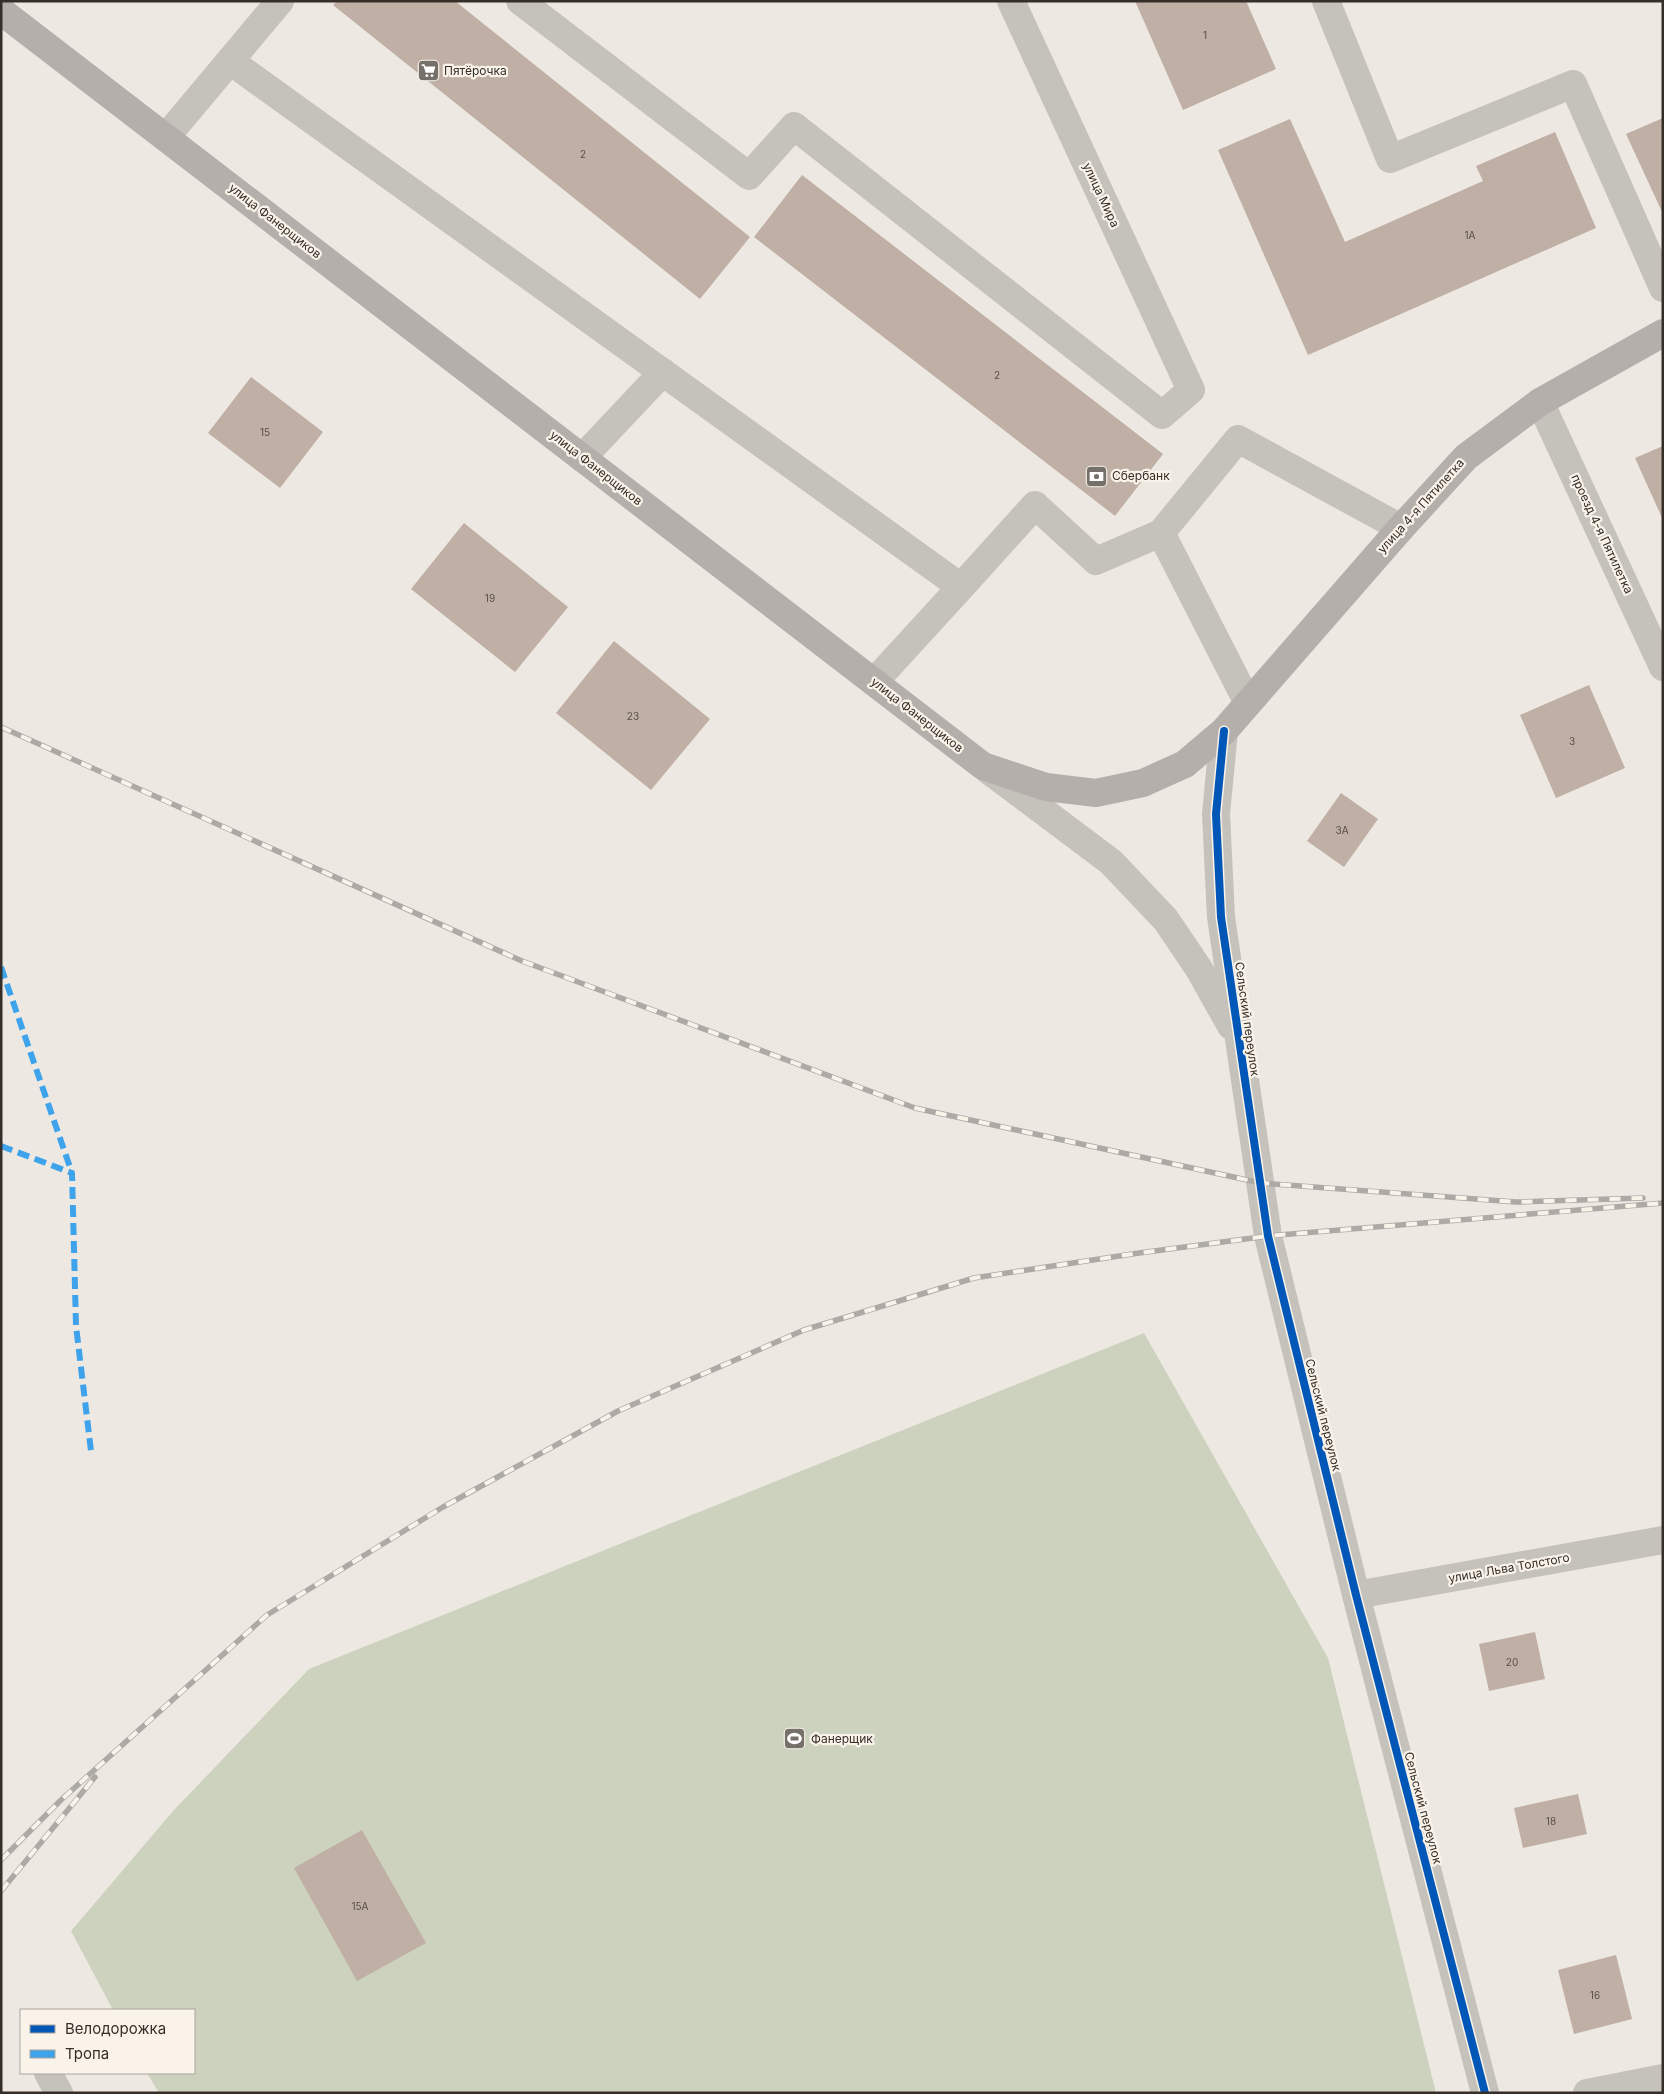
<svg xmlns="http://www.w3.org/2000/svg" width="1664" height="2094" viewBox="0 0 1664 2094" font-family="Inter,sans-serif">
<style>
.green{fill:#ccd2bd}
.building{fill:#bfafa4}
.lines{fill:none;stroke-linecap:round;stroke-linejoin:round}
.minor{stroke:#c5c1bb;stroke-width:28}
.major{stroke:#b4afaa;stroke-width:28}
.rail-casing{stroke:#ada9a5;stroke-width:5.5}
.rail{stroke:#f9f3ea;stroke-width:4;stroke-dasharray:11;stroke-linecap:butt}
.quiet{stroke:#3fa3eb;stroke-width:6;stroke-dasharray:12 6;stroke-linecap:butt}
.cycleway-casing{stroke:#f9f3ea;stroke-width:11}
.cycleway{stroke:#0057b8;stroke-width:8}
.labels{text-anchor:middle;stroke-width:4.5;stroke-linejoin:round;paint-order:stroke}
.number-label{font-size:10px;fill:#584f48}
.poi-label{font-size:12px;fill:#362f29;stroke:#f9f3ea;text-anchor:start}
.street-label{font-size:12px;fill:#362f29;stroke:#f9f3ea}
</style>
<rect width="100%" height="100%" fill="#ede9e2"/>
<path class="green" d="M1144 1333 1328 1658 1436 2093H159L147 2073H194V2010H113L71 1931 174 1810 309 1669Z"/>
<path class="building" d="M337 1H455L750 237 700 299 333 5Z
M1135 1H1246L1276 69 1183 110Z
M1663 118V214L1626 134Z
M1290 119 1345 242 1483 181 1476 166 1555 132 1596 228 1308 355 1218 150Z
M802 175 1163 454 1115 516 754 237Z
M251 377 323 432 280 488 208 433Z
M1663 446V520L1635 458Z
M464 523 568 607 515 672 411 589Z
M614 641 710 719 651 790 556 713Z
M1589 685 1625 768 1556 798 1520 715Z
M1341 793 1378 819 1344 867 1307 841Z
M1535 1632 1545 1679 1489 1691 1479 1644Z
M1578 1794 1587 1834 1523 1848 1514 1808Z
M362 1830 426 1943 357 1981 294 1868Z
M1616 1955 1632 2019 1574 2034 1558 1970Z"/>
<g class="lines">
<path class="minor" d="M520 1 749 176 794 126 1162 415 1191 390 1011 1
M1326 1 1390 159 1573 84 1663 288
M230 61 961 587 1035 505 1096 561 1161 533
M166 137 280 1
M1540 402 1663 667
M582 458 663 372
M874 682 961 587
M1248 703 1161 533 1238 439 1401 528
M1224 731 1216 814 1221 917 1268 1236 1356 1595 1485 2093
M987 769 1111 862 1166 920 1199 969 1231 1026
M1356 1595 1663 1540
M48 2073 59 2093
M1587 2093 1663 2078"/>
<path class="major" d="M1 11 983 766 1046 787 1096 793 1143 783 1185 764 1224 731 1401 528 1466 457 1540 402 1663 333"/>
<defs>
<path id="rail" d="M1 727 522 961 915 1108 1261 1183 1516 1202 1643 1198
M1 1860 61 1800 267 1615 443 1507 618 1411 804 1330 974 1278 1139 1253 1268 1236 1663 1203
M1 1891 95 1777"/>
</defs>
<use href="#rail" class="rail-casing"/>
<use href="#rail" class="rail"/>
<path class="quiet" d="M1 967 72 1173
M1 1146 72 1173 76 1326 91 1451"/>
<defs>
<path id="cycleway" d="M1224 731 1216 814 1221 917 1268 1236 1356 1595 1485 2093"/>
</defs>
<use href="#cycleway" class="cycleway-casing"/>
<use href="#cycleway" class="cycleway"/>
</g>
<defs>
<symbol id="supermarket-square" viewBox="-11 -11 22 22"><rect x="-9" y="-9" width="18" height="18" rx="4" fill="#76706a" stroke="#f9f3ea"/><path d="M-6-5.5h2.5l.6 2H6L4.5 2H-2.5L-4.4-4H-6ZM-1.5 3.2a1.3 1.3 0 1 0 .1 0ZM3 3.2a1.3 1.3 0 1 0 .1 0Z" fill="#fff"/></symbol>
<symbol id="bank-square" viewBox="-11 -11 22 22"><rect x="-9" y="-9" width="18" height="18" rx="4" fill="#76706a" stroke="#f9f3ea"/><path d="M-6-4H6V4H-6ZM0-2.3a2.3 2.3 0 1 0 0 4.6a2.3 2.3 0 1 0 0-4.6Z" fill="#fff"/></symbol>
<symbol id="stadium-square" viewBox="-11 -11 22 22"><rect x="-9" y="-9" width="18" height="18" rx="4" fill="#76706a" stroke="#f9f3ea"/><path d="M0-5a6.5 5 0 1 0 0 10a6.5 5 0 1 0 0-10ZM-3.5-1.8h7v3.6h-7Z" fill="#fff"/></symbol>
</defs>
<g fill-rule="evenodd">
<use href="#supermarket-square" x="416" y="58" width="25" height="25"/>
<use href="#bank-square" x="1084" y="464" width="25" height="25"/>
<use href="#stadium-square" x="782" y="1726" width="25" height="25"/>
</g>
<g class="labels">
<g class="number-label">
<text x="1205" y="39">1</text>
<text x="583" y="158">2</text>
<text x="1470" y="239">1А</text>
<text x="997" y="379">2</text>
<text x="265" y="436">15</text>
<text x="490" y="602">19</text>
<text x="633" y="720">23</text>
<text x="1572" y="745">3</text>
<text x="1342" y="834">3А</text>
<text x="1512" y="1666">20</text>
<text x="1551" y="1825">18</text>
<text x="360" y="1910">15А</text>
<text x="1595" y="1999">16</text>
</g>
<g class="poi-label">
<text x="444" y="75">Пятёрочка</text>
<text x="1112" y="480">Сбербанк</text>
<text x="811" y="1743">Фанерщик</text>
</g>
<g class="street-label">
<text transform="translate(1101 195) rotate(65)" y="4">улица Мира</text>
<text transform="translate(275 221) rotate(38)" y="4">улица Фанерщиков</text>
<text transform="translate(596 468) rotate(38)" y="4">улица Фанерщиков</text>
<text transform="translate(1421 506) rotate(-48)" y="4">улица 4-я Пятилетка</text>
<text transform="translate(1602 534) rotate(65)" y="4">проезд 4-я Пятилетка</text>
<text transform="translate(917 715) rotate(38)" y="4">улица Фанерщиков</text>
<text transform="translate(1247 1019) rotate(82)" y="4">Сельский переулок</text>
<text transform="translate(1323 1415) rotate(76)" y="4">Сельский переулок</text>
<text transform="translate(1509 1568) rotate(-10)" y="4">улица Льва Толстого</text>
<text transform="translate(1423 1808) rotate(75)" y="4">Сельский переулок</text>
</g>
</g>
<rect width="1664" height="2094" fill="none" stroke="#362f29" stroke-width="5"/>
<rect x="20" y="2009" width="175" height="65" fill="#f9f3ea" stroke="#aba59d"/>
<rect x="30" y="2025" width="25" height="8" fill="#0057b8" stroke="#aba59d"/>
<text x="65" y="2034" font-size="15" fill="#362f29">Велодорожка</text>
<rect x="30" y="2050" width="25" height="8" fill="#3fa3eb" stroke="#aba59d"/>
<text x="65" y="2059" font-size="15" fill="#362f29">Тропа</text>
</svg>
